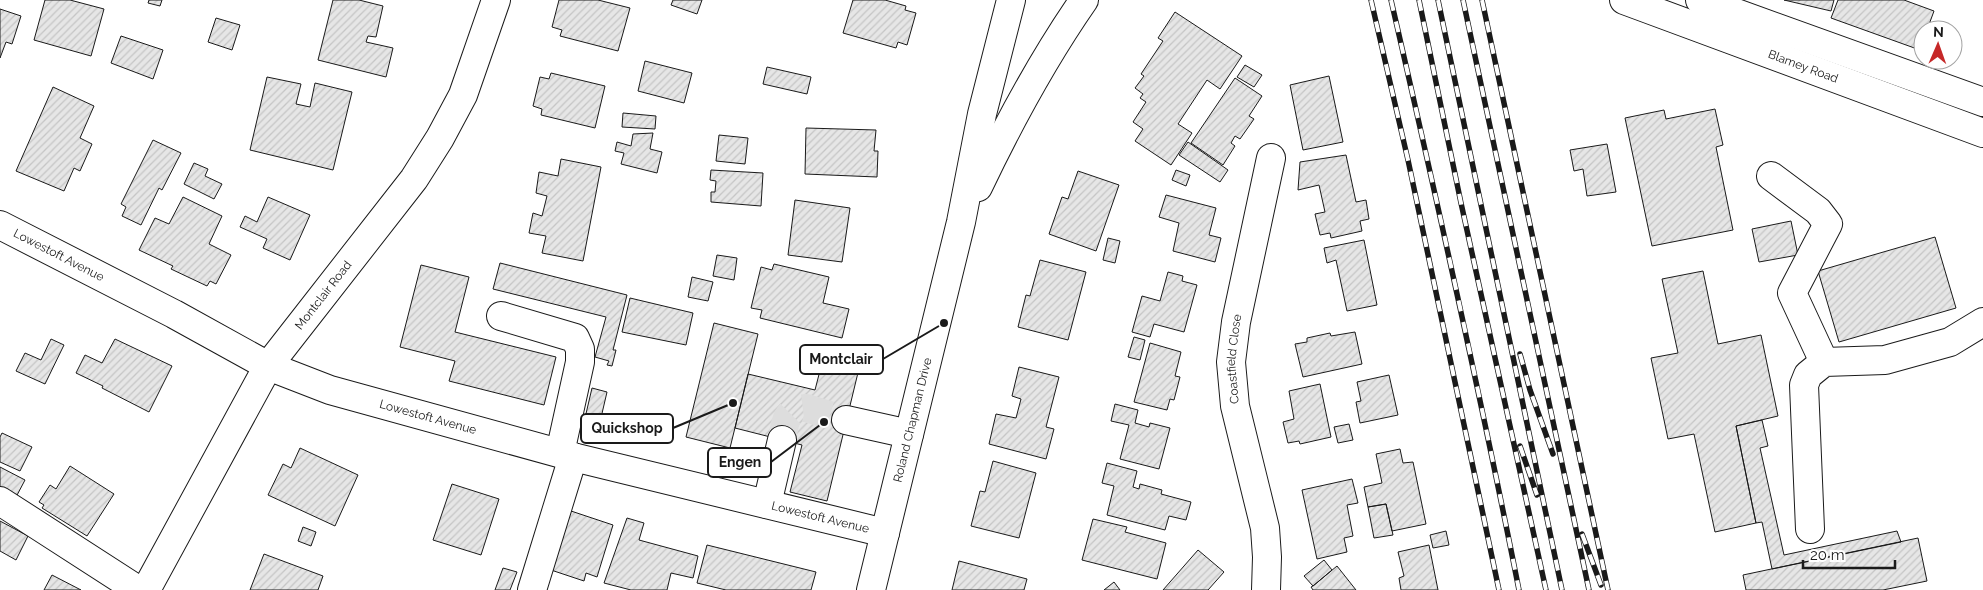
<svg xmlns="http://www.w3.org/2000/svg" width="1983" height="590" viewBox="0 0 1983 590" font-family="Raleway,sans-serif">
<style>
.building{fill:url(#building-hatch);stroke:#1a1a1a}
.lines{fill:none;stroke-linecap:round;stroke-linejoin:round}
.minor-tunnel{stroke:#ddd;stroke-width:28;stroke-dasharray:28 14;stroke-linecap:butt}
.minor-casing{stroke:#1a1a1a;stroke-width:30}
.minor{stroke:#fff;stroke-width:28}
.rail-casing{stroke:#1a1a1a;stroke-width:5.5}
.rail{stroke:#fff;stroke-width:4;stroke-dasharray:11;stroke-linecap:butt}
.labels{text-anchor:middle;stroke-width:4;stroke-linejoin:round;paint-order:stroke}
.street-label{font-size:12px;fill:#1a1a1a;stroke:#fff}
.leader{fill:none;stroke:#1a1a1a;stroke-width:2}
.callout-dot{fill:#1a1a1a;stroke:#fff;stroke-width:2}
.callout{fill:#fff;stroke:#1a1a1a;stroke-width:2}
.callout-label{font-size:14px;text-anchor:middle;font-weight:bold;fill:#1a1a1a}
</style>
<defs>
<pattern id="building-hatch" width="6" height="6" patternUnits="userSpaceOnUse" patternTransform="scale(1.25)"><rect width="6" height="6" fill="#e6e6e6"/><path d="M-1 1l2-2M0 6l6-6M5 7l2-2" fill="none" stroke="#c5c5c5"/></pattern>
</defs>
<rect width="100%" height="100%" fill="#fff"/>
<path class="building" d="M45 0H70L104 9 91 56 34 40Z
M149 0H162L160 6 148 3Z
M333 0H359L383 6 376 37 368 36 366 42 393 48 386 77 318 60Z
M559 0H598L630 8 618 51 560 36 562 30 552 27Z
M673 0H702L697 14 671 5Z
M853 0H885L906 6 905 10 916 13 907 45 898 42 896 48 843 33Z
M1784 0H1834L1831 11Z
M1838 0H1904L1934 11 1927 30H1923V40L1920 50 1831 18Z
M0 9 21 16 12 44 6 42 0 58Z
M1175 12 1242 56 1220 89 1207 80 1178 124 1192 133 1171 165 1135 141 1143 129 1133 122 1146 102 1140 98 1143 94 1135 88 1144 76 1141 74 1163 41 1158 38Z
M216 18 240 25 232 50 208 42Z
M121 36 163 50 153 79 111 63Z
M645 61 692 73 684 103 638 91Z
M1245 65 1262 75 1254 87 1237 77Z
M767 67 811 77 807 94 763 84Z
M551 73 605 86 595 128 541 115 542 109 533 106 540 77 549 79Z
M1329 76 1343 142 1303 150 1290 85Z
M267 77 301 84 296 104 310 107 315 83 352 92 333 170 250 150Z
M1235 78 1262 96 1249 116 1254 119 1240 139 1235 136 1231 143 1235 146 1223 165 1191 143Z
M53 87 94 106 80 138 92 144 80 171 74 168 64 191 16 171Z
M1715 109 1723 145 1716 147 1733 230 1652 246 1625 118 1664 110 1666 119Z
M623 113 656 116 655 129 622 127Z
M806 128 876 130 874 151H878L877 177 805 174Z
M653 133 650 149 662 152 657 173 621 164 624 153 615 151 617 142 631 146 633 134Z
M719 135 748 138 745 164 716 161Z
M153 140 181 153 162 190 159 188 141 225 122 216 126 207 121 204Z
M1188 142 1228 170 1220 182 1179 155Z
M1607 144 1616 192 1587 196 1583 169 1574 171 1570 150Z
M1346 155 1356 202 1366 200 1369 219 1360 221 1362 231 1331 238 1330 233 1320 235 1315 214 1325 212 1319 185 1298 190 1300 162Z
M561 159 601 167 583 261 542 253 546 236 529 233 533 213 542 216 547 196 536 193 539 172 558 176Z
M194 163 208 169 205 176 222 184 214 199 184 184Z
M711 170 763 173 761 206 711 202V192H715L716 181 710 180Z
M1176 170 1190 175 1186 186 1172 180Z
M1078 171 1119 185 1096 251 1049 234 1062 197 1068 199Z
M1166 195 1216 208 1209 235 1221 238 1215 262 1173 251 1179 223 1159 217Z
M183 197 222 216 209 244 231 255 216 284 210 281 207 286 171 269 173 266 139 250 155 218 169 224Z
M268 197 310 215 290 260 263 248 267 239 240 227 245 216 257 222Z
M795 200 850 208 842 262 788 255Z
M1791 221 1798 255 1759 262 1752 229Z
M1935 237 1956 308 1839 342 1818 271Z
M1108 238 1120 241 1115 263 1103 260Z
M1364 240 1377 305 1347 311 1336 260 1327 263 1324 248Z
M717 255 737 258 734 280 713 276Z
M1040 260 1086 272 1068 340 1018 327 1026 295 1030 296Z
M500 263 627 295 613 350H616L612 366 607 365 609 361 595 357 606 317 493 289Z
M774 264 829 277 823 303 849 309 842 338 760 318 762 310 751 308 761 267 772 270Z
M421 265 469 277 455 332 556 357 544 405 449 381 455 361 400 347Z
M1703 271 1718 344 1761 335 1778 416 1736 426 1756 523 1715 532 1694 434 1668 439 1651 358 1678 353 1662 279Z
M1168 272 1183 276 1182 281 1197 285 1184 332 1154 324 1150 337 1132 332 1142 296 1160 301Z
M692 277 713 282 708 301 688 297Z
M630 298 693 313 686 345 622 332Z
M714 323 758 334 730 448 686 437Z
M1355 332 1362 364 1303 377 1295 344 1307 342V338L1330 333 1331 336Z
M1134 337 1145 340 1140 360 1128 357Z
M51 339 64 345 45 384 16 371 25 353 41 360Z
M115 339 172 366 149 412 102 388 103 386 76 373 85 355 102 363Z
M1150 343 1181 352 1175 376 1180 377 1174 400 1170 399 1167 410 1134 402Z
M826 347 862 356 827 501 790 492 802 445 735 428 748 374 815 390Z
M1019 367 1059 377 1046 427 1054 429 1046 459 989 444 996 414 1016 418 1021 399 1012 396Z
M1389 375 1398 415 1360 423 1356 402 1361 401 1357 382Z
M1320 384 1331 437 1300 444 1299 441 1288 443 1283 422 1294 419 1289 391Z
M592 388 607 392 600 422 585 418Z
M1115 404 1138 410 1135 423 1149 427 1150 423 1170 428 1159 469 1120 459 1129 425 1111 421Z
M1762 420 1768 446 1760 448 1784 555 1897 531 1901 542 1772 569 1762 522 1756 523 1736 426Z
M1349 424 1353 440 1338 443 1334 427Z
M2 433 32 447 20 471 0 462V437Z
M300 448 358 475 335 526 268 495 283 464 291 468Z
M1400 449 1403 463 1413 462 1426 524 1392 531 1386 504 1368 507 1364 487 1382 483 1376 454Z
M993 461 1036 473 1019 538 971 526 980 491 985 492Z
M1107 463 1137 471 1133 487 1139 489 1140 484 1162 490 1161 494 1191 502 1186 520 1169 516 1165 530 1107 515 1114 486 1102 483Z
M70 466 114 494 87 536 42 508 44 505 39 502 50 485 56 489Z
M0 467 25 480 15 499 0 492Z
M1352 479 1358 503 1347 505 1353 536 1344 538 1347 552 1317 559 1302 490Z
M452 484 499 499 481 555 433 540Z
M1386 504 1393 535 1374 538 1368 507Z
M571 511 613 525 597 577 586 573 584 581 551 570Z
M627 518 644 523 639 540 698 556 693 578 671 573 667 590H631L604 583Z
M1093 519 1127 527 1125 532 1166 543 1157 579 1082 560Z
M0 521 28 536 16 560 0 551Z
M303 527 316 532 311 546 298 541Z
M1446 531 1449 545 1433 548 1430 535Z
M1918 538 1927 581 1883 590H1746L1743 575Z
M707 545 816 572 811 590H726L697 583Z
M1429 545 1438 590H1401L1399 578 1404 576 1398 552Z
M1198 550 1224 572 1208 590H1163Z
M264 554 323 576 318 590H250Z
M1324 560 1332 570 1313 586 1304 576Z
M959 561 1027 579 1024 590H952Z
M1337 566 1356 590H1313L1311 587 1313 586Z
M503 568 517 572 510 590H495Z
M52 575 81 590H44Z
M1114 582 1120 590H1104Z"/>
<g class="lines">
<path class="minor-tunnel" d="M782 440C785 423 785 409 806 408L846 420"/>
<defs>
<g id="minor">
<path id="s1" d="M1624 0 1983 133"/>
<path d="M1700 0 1983 102"/>
<path d="M1771 176 1818 211 1828 224 1792 293 1824 362"/>
<path d="M978 187C1009 122 1043 59 1084 0"/>
<path id="s2" d="M0 225 174 314 268 366 330 390 573 457 885 533"/>
<path d="M501 316 575 338 580 349V362L560 453"/>
<path d="M846 420 909 434"/>
<path d="M0 501 138 590"/>
<path d="M767 504 782 440"/>
<path d="M1810 529 1804 385 1808 375 1824 362 1885 360 1950 342 1983 322"/>
<path id="s3" d="M146 590 268 366 414 179 440 138 463 95 496 0"/>
<path d="M532 590 573 457"/>
<path id="s4" d="M871 590 961 222 982 114 1011 0"/>
<path id="s5" d="M1266 590 1267 557 1265 528 1235 406 1231 362 1236 322 1271 158"/>
</g>
</defs>
<use href="#minor" class="minor-casing"/>
<use href="#minor" class="minor"/>
<defs>
<path id="rail" d="M1371 0 1408 160 1499 590
M1391 0C1436 196 1480 393 1519 590
M1419 0 1461 203 1546 590
M1438 0 1562 590
M1463 0 1589 590
M1482 0 1608 590
M1520 354 1530 390 1553 454
M1520 446 1537 495
M1582 534 1601 585"/>
</defs>
<use href="#rail" class="rail-casing"/>
<use href="#rail" class="rail"/>
</g>
<g class="labels">
<g class="street-label">
<text dy="4" stroke="none"><textPath href="#s1" startOffset="191">Blamey Road</textPath></text>
<text dy="4" stroke="none"><textPath href="#s2" startOffset="66">Lowestoft Avenue</textPath></text>
<text dy="4" stroke="none"><textPath href="#s3" startOffset="345">Montclair Road</textPath></text>
<text dy="4" stroke="none"><textPath href="#s5" startOffset="235">Coastfield Close</textPath></text>
<text dy="4" stroke="none"><textPath href="#s2" startOffset="471">Lowestoft Avenue</textPath></text>
<text dy="4" stroke="none"><textPath href="#s4" startOffset="175">Roland Chapman Drive</textPath></text>
<text dy="4" stroke="none"><textPath href="#s2" startOffset="876">Lowestoft Avenue</textPath></text>
</g>
</g>
<path class="leader" d="M944 323L883 359M733 403L673 428M824 422L771 462"/>
<g class="callout-dot">
<circle cx="944" cy="323" r="5"/>
<circle cx="733" cy="403" r="5"/>
<circle cx="824" cy="422" r="5"/>
</g>
<g class="callout">
<rect x="800" y="345" width="83" height="29" rx="5"/>
<rect x="581" y="414" width="92" height="29" rx="5"/>
<rect x="708" y="448" width="63" height="29" rx="5"/>
</g>
<g class="callout-label">
<text x="841" y="364">Montclair</text>
<text x="627" y="433">Quickshop</text>
<text x="740" y="467">Engen</text>
</g>
<g transform="translate(1938 45) rotate(2)"><circle r="24" fill="#ffffff" stroke="#a3a3a3"/>
<path d="M0-4L9 19L0 12L-9 19Z" fill="#c62828"/>
<text y="-8" font-size="14" font-weight="bold" text-anchor="middle" fill="#1a1a1a">N</text>
</g>
<path d="M1803 560v8h92v-8" fill="none" stroke="#1a1a1a" stroke-width="2.5"/>
<text x="1810" y="560" font-size="15" fill="#1a1a1a" stroke="#ffffff" stroke-width="4" paint-order="stroke">20 m</text>
</svg>
